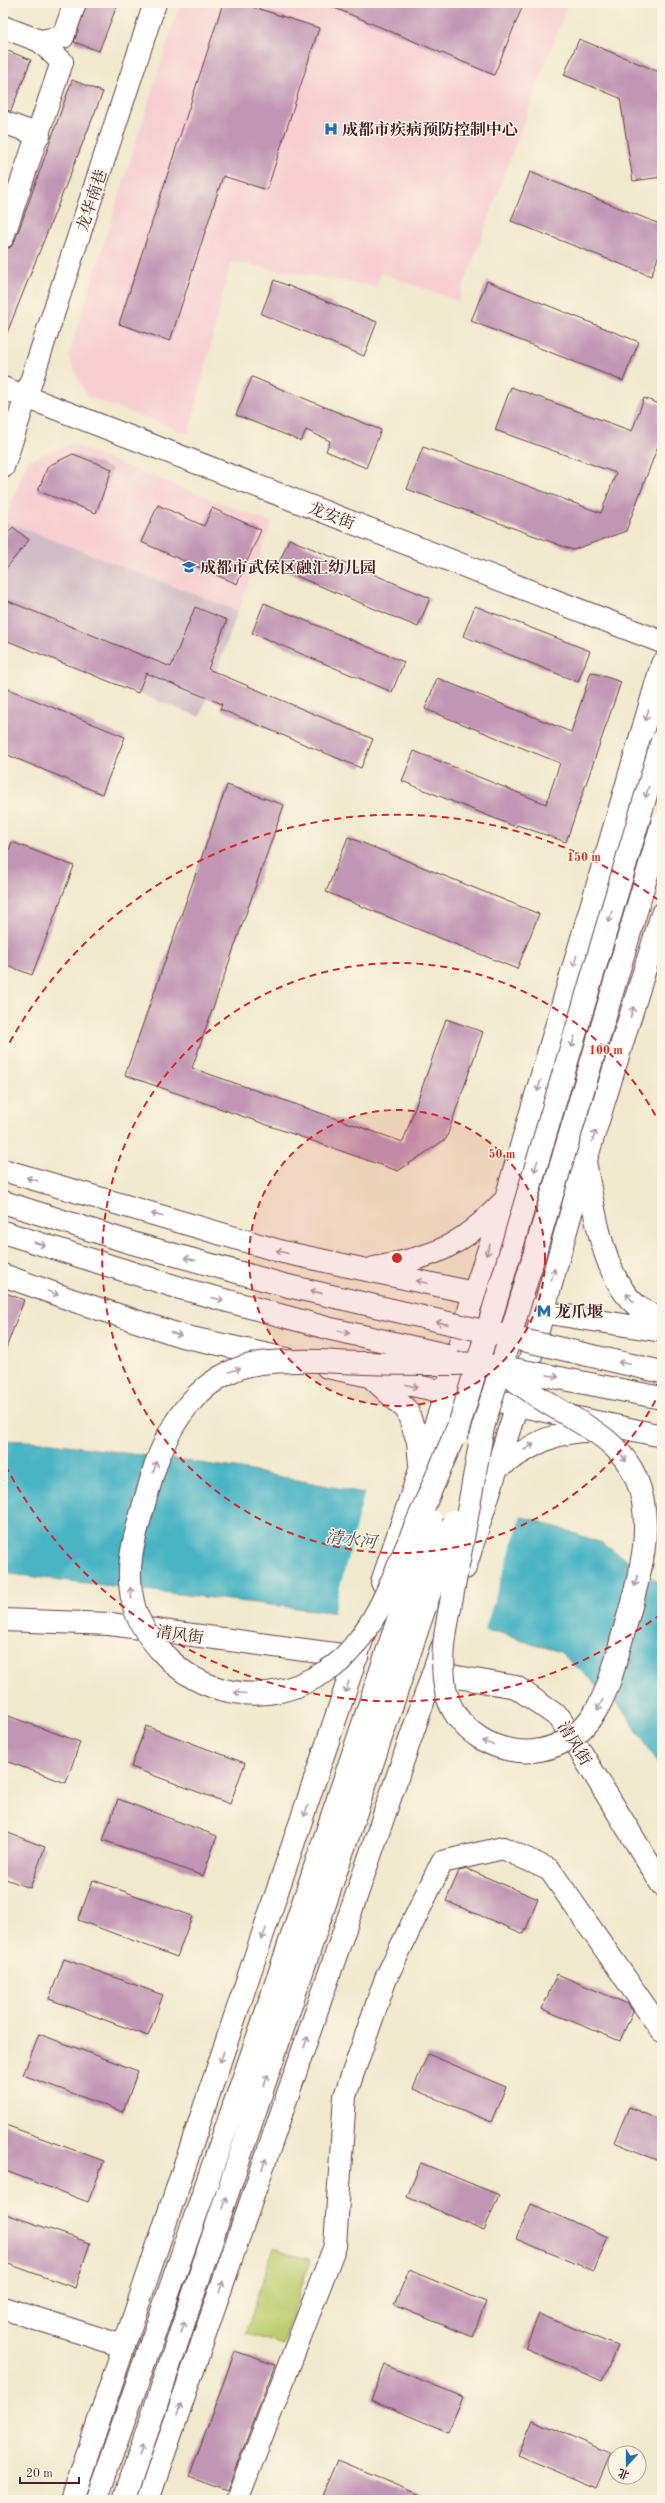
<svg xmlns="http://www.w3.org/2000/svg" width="665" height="2503" viewBox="0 0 665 2503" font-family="'Old Standard TT','Noto Serif SC',serif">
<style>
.built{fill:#f7cfd2}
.industrial{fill:#d2bdc6}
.green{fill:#bccd70;stroke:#83764e}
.water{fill:#48b4c4;stroke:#496a78}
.pier{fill:#f0e9cd}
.building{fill:#c196b4}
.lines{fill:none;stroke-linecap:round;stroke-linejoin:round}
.minor-casing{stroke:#633d43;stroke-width:24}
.major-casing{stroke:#633d43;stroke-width:24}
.minor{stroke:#fff;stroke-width:22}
.major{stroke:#fff;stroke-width:22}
.major-bridge-casing{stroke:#633d43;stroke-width:24;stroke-linecap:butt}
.major-bridge{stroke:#fff;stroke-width:22}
.oneway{stroke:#ae9aa0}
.ring{fill:none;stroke:#d62828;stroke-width:2;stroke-dasharray:7 5}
.labels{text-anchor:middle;stroke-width:3;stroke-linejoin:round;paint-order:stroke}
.poi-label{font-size:16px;font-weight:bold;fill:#4a1f2b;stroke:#fcf5e5;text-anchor:start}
.street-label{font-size:16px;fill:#4a1f2b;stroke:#fcf5e5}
.water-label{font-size:17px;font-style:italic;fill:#495361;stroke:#fcf5e5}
.centre{fill:#d62828;stroke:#fcf5e5;stroke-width:2}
.ring-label{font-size:12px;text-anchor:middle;font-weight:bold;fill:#d62828;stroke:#fcf5e5;stroke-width:3;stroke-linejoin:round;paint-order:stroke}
</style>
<rect width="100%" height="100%" fill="#fcf5e5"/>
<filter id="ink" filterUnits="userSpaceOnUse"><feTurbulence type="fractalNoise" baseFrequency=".025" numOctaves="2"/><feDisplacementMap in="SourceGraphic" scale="8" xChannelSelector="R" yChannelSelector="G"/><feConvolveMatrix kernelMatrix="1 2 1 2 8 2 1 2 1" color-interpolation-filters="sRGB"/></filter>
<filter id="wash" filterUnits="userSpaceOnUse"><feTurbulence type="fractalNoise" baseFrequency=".012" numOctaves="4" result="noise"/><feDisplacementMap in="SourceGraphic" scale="16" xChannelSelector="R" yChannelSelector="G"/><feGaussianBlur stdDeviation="0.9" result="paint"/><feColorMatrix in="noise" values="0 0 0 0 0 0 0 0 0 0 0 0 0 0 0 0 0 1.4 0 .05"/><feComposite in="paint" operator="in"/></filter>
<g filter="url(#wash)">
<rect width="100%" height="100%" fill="#f0e9cd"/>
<path class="built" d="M180 3H568L458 301 381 273 376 287 231 262 189 434 87 396 68 357Z
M70 444 272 523 238 611 4 521 28 460Z"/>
<path class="industrial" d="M4 521 238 611 200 717 3 641Z"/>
<path class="green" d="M273 2248 310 2260 283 2345 246 2333Z"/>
<path class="water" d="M3 1440 44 1442 235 1468 373 1495 532 1519 602 1543 662 1585V1768L621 1707 560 1652 498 1632 3 1573Z"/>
<path class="pier" d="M365 1491 521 1516 484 1632 333 1614Z"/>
<g id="blocks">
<path class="building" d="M87 3H118L99 51 74 42Z
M223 3H241L319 28 267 190 223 176 170 341 119 324Z
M323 3H524L494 75Z
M579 39 662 73V177L633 181 620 98 564 75Z
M3 49 31 60 11 111 3 110Z
M72 80 103 92 3 343V254L5 249 11 247 15 241Z
M530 172 662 225V247L651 276 511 221Z
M274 280 377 322 364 356 261 314Z
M487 281 639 342 623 381 471 321Z
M252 377 381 430 366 468 326 451 330 441 306 430 301 441 236 415Z
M511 387 632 431 644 398 662 405V435L626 531 573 550 407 489 423 447 601 513 616 473 495 430Z
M73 454 112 469 96 513 38 491 48 466Z
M158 505 204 526 212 508 261 530 237 584 141 542Z
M13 527 29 540 3 572V539Z
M289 539 430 598 418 627 277 568Z
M3 599 171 667 195 607 227 620 208 669 373 739 361 768 220 709 222 704 146 673 138 693 3 639Z
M264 603 404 662 392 692 252 633Z
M475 606 590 651 578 682 463 636Z
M591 672 621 682 566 842 517 825 516 827 402 781 414 751 546 804 560 763 425 709 437 678 571 732Z
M3 687 125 737 102 794 3 753Z
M227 785 284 805 192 1068 403 1142 446 1019 483 1032 446 1139 398 1171 125 1075Z
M348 837 539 914 517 969 326 892Z
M12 842 74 866 32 975 3 964V866Z
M3 1292 24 1300 5 1351 3 1350Z
M3 1714 80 1742 66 1783 3 1760Z
M146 1726 245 1763 230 1804 131 1767Z
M118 1799 217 1836 203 1876 103 1840Z
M3 1831 45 1847 30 1888 3 1878Z
M467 1869 538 1899 524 1934 446 1901 459 1871Z
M93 1880 192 1916 177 1957 78 1920Z
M64 1959 163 1995 148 2036 49 1999Z
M557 1974 628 2004 633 2011 620 2041 542 2009Z
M39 2034 138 2071 123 2112 23 2075Z
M428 2054 506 2087 491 2122 413 2089Z
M629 2107 662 2121V2162L614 2142Z
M3 2124 104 2161 88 2202 3 2170Z
M421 2163 499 2195 484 2230 407 2197Z
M531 2204 608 2237 594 2271 516 2239Z
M3 2213 90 2243 75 2288 3 2262Z
M409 2270 486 2302 472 2337 394 2305Z
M539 2314 617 2346 602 2381 525 2348Z
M235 2351 275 2365 227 2491 189 2477Z
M385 2365 463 2397 448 2432 371 2400Z
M533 2420 611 2453 596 2488 518 2455Z
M337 2460 433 2500H335L322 2495Z"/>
</g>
</g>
<g filter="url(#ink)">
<use href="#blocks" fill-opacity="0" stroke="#633d43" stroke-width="1"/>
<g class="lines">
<defs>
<path id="minor" d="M3 27 40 41 62 62 3 237
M40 41 63 37 75 3
M3 122 39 135
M3 388 662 642
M3 467 155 3
M3 1620 110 1624 357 1657
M434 1673 516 1687 560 1718 662 1885
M3 2308 123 2346
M237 2500 335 2246 345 2096 386 1978 442 1862 503 1848 550 1870 662 2031"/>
<path id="major" d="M586 1167C594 1208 603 1282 640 1308 647 1313 655 1316 662 1319
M3 1170 283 1252 474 1293 542 1312 662 1331
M374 1268C433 1257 459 1248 501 1204
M3 1275 75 1301 182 1336 287 1359
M327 1367 459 1395
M372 1378 407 1410 418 1441 420 1464
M503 1402 662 1436
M496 1469C532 1445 556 1428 601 1431
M465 1568 517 1405 585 1163 662 914
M382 1582 446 1393 474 1293 506 1198 662 664
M72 2500 365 1631
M148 2500 442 1647"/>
</defs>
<use href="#minor" class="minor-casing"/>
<use href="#major" class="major-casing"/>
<use href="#minor" class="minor"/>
<use href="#major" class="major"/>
<defs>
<path id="major-bridge" d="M3 1202 132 1243 288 1286 662 1372
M3 1232 180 1288 331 1329 447 1355
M498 1366 662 1398
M460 1422C442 1464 424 1506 406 1548 389 1587 375 1626 344 1657 336 1667 323 1673 312 1679 261 1706 200 1695 162 1652 149 1638 137 1622 133 1602 124 1566 136 1532 146 1497 151 1482 154 1466 161 1451 174 1419 197 1387 230 1372 250 1362 275 1361 297 1361 319 1360 342 1363 365 1363 394 1364 424 1364 453 1364 465 1364 481 1361 491 1366 508 1374 525 1388 540 1398 574 1421 619 1437 636 1478 659 1533 633 1595 619 1649 607 1693 593 1740 540 1750 498 1758 452 1730 445 1687 439 1650 449 1616 455 1581 465 1529 474 1478 483 1427
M456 1436 662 741
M479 1441 662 824
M97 2498 263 2022 431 1521
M124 2500 454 1521"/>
</defs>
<use href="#major-bridge" class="major-bridge-casing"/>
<use href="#major-bridge" class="major-bridge"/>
</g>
<defs><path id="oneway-shaft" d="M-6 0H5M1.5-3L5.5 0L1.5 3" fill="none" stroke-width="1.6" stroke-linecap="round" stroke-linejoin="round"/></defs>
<g class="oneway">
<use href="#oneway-shaft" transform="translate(647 715) rotate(106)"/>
<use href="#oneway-shaft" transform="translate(647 792) rotate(107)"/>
<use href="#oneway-shaft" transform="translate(610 917) rotate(107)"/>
<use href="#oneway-shaft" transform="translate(575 961) rotate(106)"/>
<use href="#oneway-shaft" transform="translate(632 1012) rotate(-73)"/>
<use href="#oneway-shaft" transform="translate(573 1042) rotate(107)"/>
<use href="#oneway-shaft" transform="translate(539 1086) rotate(106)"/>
<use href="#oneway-shaft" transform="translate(594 1136) rotate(-73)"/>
<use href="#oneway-shaft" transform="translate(536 1166) rotate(106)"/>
<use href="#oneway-shaft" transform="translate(32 1179) rotate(-164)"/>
<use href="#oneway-shaft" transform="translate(157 1215) rotate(-164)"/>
<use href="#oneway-shaft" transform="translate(40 1244) rotate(18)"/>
<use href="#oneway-shaft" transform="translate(488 1250) rotate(109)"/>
<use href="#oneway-shaft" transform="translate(282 1252) rotate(-165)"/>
<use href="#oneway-shaft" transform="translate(190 1259) rotate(-165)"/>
<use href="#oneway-shaft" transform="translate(553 1274) rotate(-74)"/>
<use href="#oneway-shaft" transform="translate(422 1282) rotate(-168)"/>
<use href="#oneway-shaft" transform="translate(316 1292) rotate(-167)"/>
<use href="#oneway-shaft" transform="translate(53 1293) rotate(20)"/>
<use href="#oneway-shaft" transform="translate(630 1298) rotate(-132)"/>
<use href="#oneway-shaft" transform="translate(218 1299) rotate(15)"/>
<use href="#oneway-shaft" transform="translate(442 1323) rotate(-167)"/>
<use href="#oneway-shaft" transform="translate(344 1332) rotate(13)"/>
<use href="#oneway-shaft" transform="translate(176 1334) rotate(17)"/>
<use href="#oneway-shaft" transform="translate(624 1363) rotate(-168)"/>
<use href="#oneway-shaft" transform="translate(235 1370) rotate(-19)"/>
<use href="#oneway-shaft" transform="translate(553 1376) rotate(11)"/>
<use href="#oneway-shaft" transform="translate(412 1386) rotate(12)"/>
<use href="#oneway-shaft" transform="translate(529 1447) rotate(-33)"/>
<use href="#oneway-shaft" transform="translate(623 1457) rotate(57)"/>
<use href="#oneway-shaft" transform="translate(155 1467) rotate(-73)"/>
<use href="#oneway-shaft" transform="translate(636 1581) rotate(105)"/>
<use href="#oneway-shaft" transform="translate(131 1593) rotate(-99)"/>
<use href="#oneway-shaft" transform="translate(347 1687) rotate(108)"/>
<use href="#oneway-shaft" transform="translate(240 1693) rotate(-175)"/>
<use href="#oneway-shaft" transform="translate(600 1705) rotate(118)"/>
<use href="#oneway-shaft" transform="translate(488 1743) rotate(-156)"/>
<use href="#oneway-shaft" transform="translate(306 1811) rotate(109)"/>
<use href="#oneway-shaft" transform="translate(264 1934) rotate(109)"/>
<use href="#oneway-shaft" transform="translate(306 2042) rotate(-71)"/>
<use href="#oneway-shaft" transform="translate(222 2057) rotate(109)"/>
<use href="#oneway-shaft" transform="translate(266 2080) rotate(-71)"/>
<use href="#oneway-shaft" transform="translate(264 2164) rotate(-71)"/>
<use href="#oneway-shaft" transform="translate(225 2203) rotate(-71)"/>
<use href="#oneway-shaft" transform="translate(221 2287) rotate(-71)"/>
<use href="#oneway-shaft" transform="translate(183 2327) rotate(-71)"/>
<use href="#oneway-shaft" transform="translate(179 2410) rotate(-71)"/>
<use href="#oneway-shaft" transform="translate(141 2450) rotate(-71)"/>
</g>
</g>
<circle cx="397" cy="1258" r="148" fill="#d62828" fill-opacity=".12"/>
<g class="ring">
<circle cx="397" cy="1258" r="148"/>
<path d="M661 1390A295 295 0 1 1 661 1126"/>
<path d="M661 1614A443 443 0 0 1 4 1463M4 1053A443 443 0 0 1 661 902"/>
</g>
<defs>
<symbol id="hospital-bare" viewBox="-9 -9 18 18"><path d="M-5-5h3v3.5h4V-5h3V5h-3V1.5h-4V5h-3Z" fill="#1f6fb2" stroke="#fcf5e5" stroke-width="2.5" paint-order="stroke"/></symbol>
<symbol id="school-bare" viewBox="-9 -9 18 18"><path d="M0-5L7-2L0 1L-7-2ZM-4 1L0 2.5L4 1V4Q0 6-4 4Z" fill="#1f6fb2" stroke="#fcf5e5" stroke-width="2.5" paint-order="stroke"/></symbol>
<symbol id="metro-bare" viewBox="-9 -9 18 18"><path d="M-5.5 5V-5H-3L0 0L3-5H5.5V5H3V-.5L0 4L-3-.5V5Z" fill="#1f6fb2" stroke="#fcf5e5" stroke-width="2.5" paint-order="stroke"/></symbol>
</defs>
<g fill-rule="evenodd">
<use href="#hospital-bare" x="321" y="119" width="20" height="20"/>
<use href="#school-bare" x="179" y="557" width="20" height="20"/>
<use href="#metro-bare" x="534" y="1301" width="20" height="20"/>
</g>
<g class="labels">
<g class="poi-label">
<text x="342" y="135">成都市疾病预防控制中心</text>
<text x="200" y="573">成都市武侯区融汇幼儿园</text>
<text x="555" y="1317">龙爪堰</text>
</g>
<g class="street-label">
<text transform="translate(91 200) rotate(-72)" y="6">龙华南巷</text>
<text transform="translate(332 515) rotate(21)" y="6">龙安街</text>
<text transform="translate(180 1634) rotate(8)" y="6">清风街</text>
<text transform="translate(575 1743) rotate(58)" y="6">清风街</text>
</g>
<g class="water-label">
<text transform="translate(351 1539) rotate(7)" y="6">清水河</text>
</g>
</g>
<circle cx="397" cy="1258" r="6" class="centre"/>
<g class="ring-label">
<text x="584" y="861">150 m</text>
<text x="606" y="1054">100 m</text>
<text x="502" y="1158">50 m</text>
</g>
<rect width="665" height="2503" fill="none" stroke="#fcf5e5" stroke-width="16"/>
<g transform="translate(627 2465) rotate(201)"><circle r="19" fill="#fcf5e5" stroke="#b59f9b"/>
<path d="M0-3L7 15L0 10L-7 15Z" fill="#1f6fb2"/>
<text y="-6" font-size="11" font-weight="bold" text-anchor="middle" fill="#4a1f2b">北</text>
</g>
<path d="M20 2477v6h59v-6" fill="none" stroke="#4a1f2b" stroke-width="2"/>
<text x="26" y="2477" font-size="12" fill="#4a1f2b" stroke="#fcf5e5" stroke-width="3" paint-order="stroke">20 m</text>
</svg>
